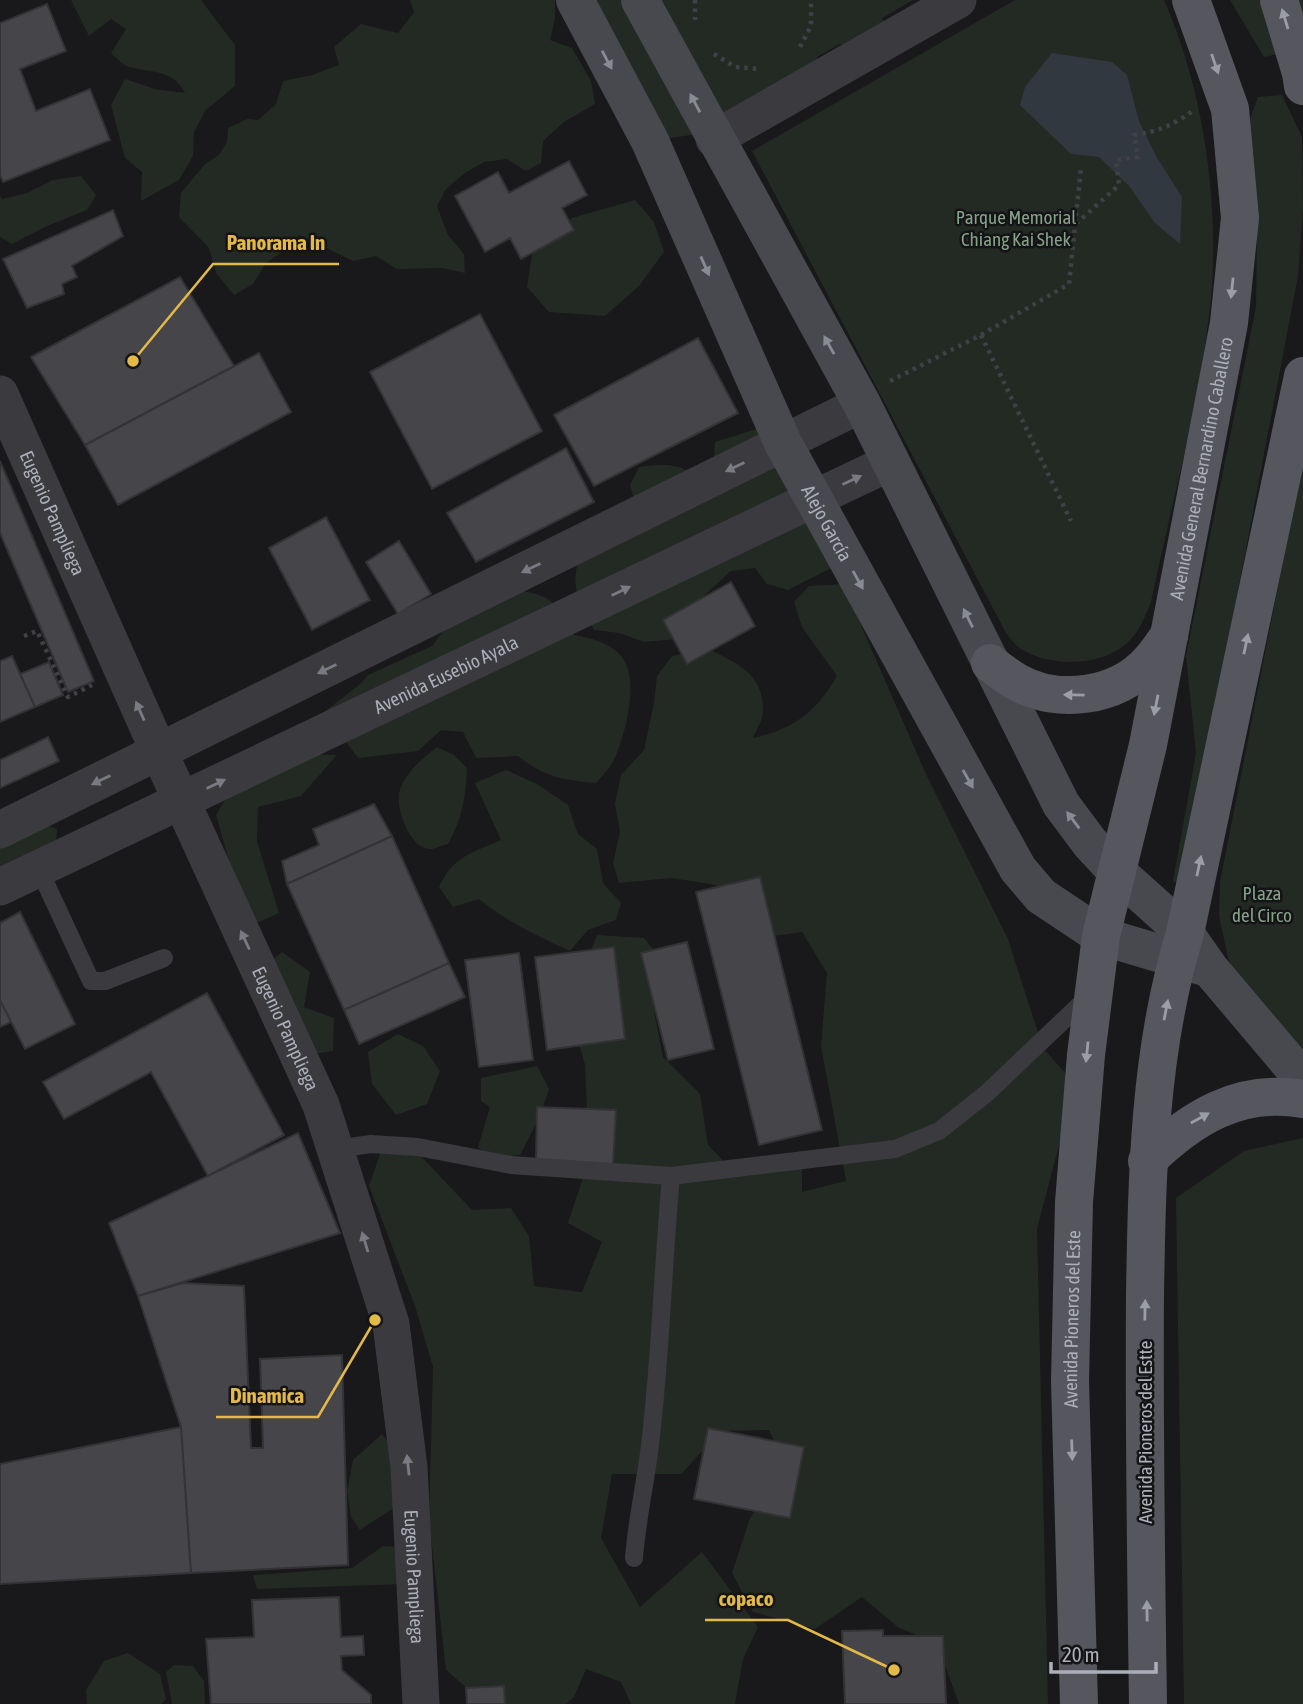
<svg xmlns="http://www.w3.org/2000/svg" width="1303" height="1704" viewBox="0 0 1303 1704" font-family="'Asap Condensed',sans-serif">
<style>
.green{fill:#232a24}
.water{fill:#31383f}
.building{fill:#46464a;stroke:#333336;stroke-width:2}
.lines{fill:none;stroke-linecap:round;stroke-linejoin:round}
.path{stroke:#404146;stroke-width:4.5;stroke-dasharray:3.5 5;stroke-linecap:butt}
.lane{stroke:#3a3a3f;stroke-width:18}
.street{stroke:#3a3a3f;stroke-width:37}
.secondary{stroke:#48494f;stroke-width:38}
.primary{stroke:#56575e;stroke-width:38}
.oneway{fill:#9b9da7}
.oneway2{fill:#898b94}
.oneway3{fill:#797a82}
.labels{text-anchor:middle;stroke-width:5;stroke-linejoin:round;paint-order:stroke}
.park-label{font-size:19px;fill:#85a289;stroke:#141315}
.street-label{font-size:19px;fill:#acafb9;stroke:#141315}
.leader{fill:none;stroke:#e3ba48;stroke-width:2.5}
.callout-dot{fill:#e3ba48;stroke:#141315;stroke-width:2.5}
.callout-label{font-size:21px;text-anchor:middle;font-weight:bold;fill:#e3ba48;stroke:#141315;stroke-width:5;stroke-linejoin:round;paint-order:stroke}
</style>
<rect width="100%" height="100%" fill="#19181a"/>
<path class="green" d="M71 0H201L235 45V86L205 111 194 132 193 156 179 180 141 201 142 172 125 158 111 105 125 79 155 89 185 93C173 69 151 73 129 67 123 65 116 58 111 53L126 29 111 19 89 36Z
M410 0H555V18L550 40 572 48 591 81 595 104 564 122 543 141 541 163 526 171 507 159 484 162 465 173 446 189 437 206 448 235 464 254 465 273 442 268 397 269 376 256 353 261 299 235 288 248 266 263 253 284 234 295 216 273 209 248 179 217 181 193 205 164 219 155 227 142 228 128 247 119 258 120 276 104 283 81 312 75 339 65 334 47 361 24 398 33 414 12Z
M587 0H913L882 18 885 24 857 49 840 44 817 57V60L698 134 650 141Z
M1015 0H1164C1205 92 1222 216 1209 316 1197 412 1171 507 1151 602 1145 616 1141 629 1130 640 1105 667 1051 668 1021 649 1015 645 1010 639 1006 633L752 151Z
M1230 0H1303V49L1264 57Z
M1282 95 1302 137 1303 209 1298 276 1220 685 1185 888 1173 881 1196 753 1186 656 1256 307 1257 228 1249 122 1258 97Z
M81 176 96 195 87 210 47 226 12 244 0 237V196L2 199 27 193 53 180Z
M635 200 654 222 664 252 639 286 605 316 549 312 527 287 533 248 572 218Z
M766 426 837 565 788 590 767 584 755 568 731 571 695 604 677 639 644 642 619 633 594 630C575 594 570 587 582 546L640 521 630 485 639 467C678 462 680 465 712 487L715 442Z
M1303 460V1066L1239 986 1228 958 1219 916 1220 882Z
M843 584 925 772 1008 939 1043 1048 1075 1084 1037 1229 1048 1704H959L937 1643 899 1628 862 1597 815 1629 753 1612 732 1573 750 1518 787 1467 769 1430 721 1431 681 1474H612L601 1538 640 1607 702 1552 758 1627 743 1659 735 1704H631L621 1682 586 1669 574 1697 566 1704H485L446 1670 429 1519 433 1367 415 1306 369 1186 382 1148 416 1151 472 1210 511 1208 529 1236 534 1286 582 1292 602 1242 568 1223 582 1181 604 1151 587 1109 585 1065 573 1021 579 980 597 935 644 938 665 965 653 1006 663 1057 700 1094 708 1145 737 1175 763 1159 802 1151V1192L846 1181 821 1046 827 973 802 932 767 937 760 900 711 884 671 878 619 883 613 863 620 832 615 804 621 775 644 750 654 703 657 676 672 656 707 648C736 663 764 673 763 711 763 720 756 730 753 738 794 729 816 712 837 676L802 627 794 602 809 586Z
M515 590C555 595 554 603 574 635 591 638 611 643 622 657 640 681 625 737 613 762 609 769 602 776 596 783 563 780 544 777 518 756L476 758 463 732 441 730 418 751 358 758 324 712 359 685 368 675 432 646 450 622Z
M437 747 454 755 467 768C466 796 462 820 448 844 443 845 437 848 432 849 411 851 396 811 399 793 404 773 422 759 437 747Z
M311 754 337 755 301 796 258 807 257 841 279 913 248 927 216 815 233 786Z
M506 770 537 784 568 805 578 834 597 849 603 883 621 903 616 920 588 930 570 951C537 936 507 922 479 899L453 907 439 887C453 856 472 853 501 840L475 783Z
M41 823 57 829 56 844 0 873V828Z
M282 952 310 972 304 1007 334 1018 333 1051 300 1056 261 968Z
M398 1034 423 1046 440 1071 427 1104 396 1115 372 1084 368 1052Z
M537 1066 549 1089 540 1116 520 1155 491 1158 478 1147 490 1107 481 1101V1078Z
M1303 1138V1704H1184L1176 1198 1244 1151Z
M382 1434 400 1456V1504L360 1530 351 1517 347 1491 353 1460Z
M383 1546 403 1547 405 1584 257 1589 253 1575 352 1568Z
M128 1653 160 1674 166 1699 161 1704H87L86 1690 104 1661Z
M174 1665 193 1666 204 1681 205 1704H172L166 1672Z"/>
<path class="water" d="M1052 53 1112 62 1127 75 1139 121 1156 156 1182 197 1180 244 1155 223 1130 187 1099 157 1071 154 1020 105 1025 87Z"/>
<path class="building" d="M47 4 66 51 20 69 36 111 90 89 110 140 3 182 0 175V23Z
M569 161 587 195 562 208 574 230 521 259 510 238 485 252 455 196 498 172 509 193Z
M113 210 123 236 72 266 77 277 62 284 64 294 27 308 3 259Z
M180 277 234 366 85 445 31 357Z
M480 314 542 431 432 489 370 372Z
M698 338 738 413 594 486 554 415Z
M259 353 291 412 118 505 85 445Z
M566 448 594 502 476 562 447 513Z
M0 461 94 681 68 692 0 533Z
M326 517 370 600 312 630 269 548Z
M399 541 431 594 398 614 366 562Z
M731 582 755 626 687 664 663 620Z
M12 656 35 707 0 722V661Z
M49 662 63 695 35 707 20 674Z
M48 737 59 761 0 788V760Z
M374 804 392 836 287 884 282 861 319 845 313 829Z
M392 836 449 963 344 1010 287 884Z
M760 877 822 1130 759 1145 696 892Z
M20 912 75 1024 25 1049 0 1000V923Z
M687 942 714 1049 668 1060 641 953Z
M614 947 625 1039 547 1050 535 957Z
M519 953 533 1060 479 1067 465 960Z
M449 963 465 997 359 1044 344 1010Z
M207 993 284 1135 208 1176 151 1072 64 1119 43 1082Z
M0 1000 11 1022 0 1027Z
M537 1107 616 1110 613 1165 536 1162Z
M298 1133 340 1233 138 1296 109 1223Z
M183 1283 244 1286 251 1448H263L260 1359 342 1355 348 1565 191 1573 181 1427 138 1296Z
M181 1427 191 1573 0 1584V1464Z
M708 1428 804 1447 790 1518 694 1499Z
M339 1597 341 1637 363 1636 364 1655 341 1656 342 1670 371 1695V1704H211L206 1639 254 1637 252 1600Z
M883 1630V1636H943L946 1704H845L842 1631Z
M504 1686 505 1704H467L466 1688Z"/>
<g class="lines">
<path class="path" d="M695 0V20
M800 47 811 26V0
M714 54 735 67 760 69
M1076 224 1119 185 1116 160 1138 157 1134 135C1158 132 1175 124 1194 110
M981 335 1071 521
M890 381 981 335 1069 284 1081 168
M24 636 37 631 68 697 92 685"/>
<path class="lane" d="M39 869 91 981H105L164 958
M335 1149 371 1144 418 1147 511 1165 671 1176 895 1149 939 1131 987 1093 1088 997
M634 1558C637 1517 647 1477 651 1436 661 1350 663 1263 671 1176"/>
<g class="street">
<path d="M714 139 958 0"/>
<path id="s1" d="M0 394 159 752 321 1105 391 1324 409 1467 421 1704"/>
<path d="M0 830 862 404"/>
<path id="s2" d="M0 887 891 462"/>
</g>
<g class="secondary">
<path id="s3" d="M575 0 650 141 783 443 1018 869 1041 896 1101 936 1208 968"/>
<path d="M640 0 862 404 1061 804 1090 843 1117 872 1185 933 1210 969 1303 1079"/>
</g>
<g class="primary">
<path d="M1279 0 1301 73 1303 86"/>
<path d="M990 663C999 670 1008 677 1017 682 1058 705 1117 697 1149 662 1156 655 1162 645 1169 636"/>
<path d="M1147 1161C1191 1118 1239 1088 1303 1099"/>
<path id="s4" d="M1079 1704 1070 1381 1074 1202 1086 1055 1101 936 1148 745 1229 323 1240 218 1230 109 1191 0"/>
<path d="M1148 1704C1146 1568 1144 1432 1145 1295 1147 1173 1149 1051 1185 933L1303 376"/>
</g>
</g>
<defs><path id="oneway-solid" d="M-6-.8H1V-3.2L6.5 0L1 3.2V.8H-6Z" transform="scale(1.75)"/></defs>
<g class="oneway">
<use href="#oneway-solid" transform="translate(1285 19) rotate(-107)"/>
<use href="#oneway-solid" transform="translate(1215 64) rotate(71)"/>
<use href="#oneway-solid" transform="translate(1232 288) rotate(96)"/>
<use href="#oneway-solid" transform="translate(1246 644) rotate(-78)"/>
<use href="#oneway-solid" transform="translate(1074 695) rotate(-179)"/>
<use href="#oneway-solid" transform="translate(1156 705) rotate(101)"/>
<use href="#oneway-solid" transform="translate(1199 866) rotate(-78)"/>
<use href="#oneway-solid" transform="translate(1166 1010) rotate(-79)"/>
<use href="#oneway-solid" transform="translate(1087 1052) rotate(96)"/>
<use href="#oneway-solid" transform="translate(1200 1118) rotate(-29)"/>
<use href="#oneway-solid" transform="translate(1145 1310) rotate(-89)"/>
<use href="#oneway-solid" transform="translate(1072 1450) rotate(88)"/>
<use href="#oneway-solid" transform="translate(1147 1611) rotate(-91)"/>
</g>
<g class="oneway2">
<use href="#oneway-solid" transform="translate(607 60) rotate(62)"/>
<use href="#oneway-solid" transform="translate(695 103) rotate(-118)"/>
<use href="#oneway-solid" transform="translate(705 266) rotate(66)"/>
<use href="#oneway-solid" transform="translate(829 345) rotate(-119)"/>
<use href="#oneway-solid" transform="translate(858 580) rotate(61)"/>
<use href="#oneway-solid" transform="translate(968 618) rotate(-116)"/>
<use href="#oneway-solid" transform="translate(968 779) rotate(61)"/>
<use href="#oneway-solid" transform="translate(1073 820) rotate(-127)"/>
</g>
<g class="oneway3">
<use href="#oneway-solid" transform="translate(735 467) rotate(154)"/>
<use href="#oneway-solid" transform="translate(852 480) rotate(-25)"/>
<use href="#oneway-solid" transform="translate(531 568) rotate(154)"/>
<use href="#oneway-solid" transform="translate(621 591) rotate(-26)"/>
<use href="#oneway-solid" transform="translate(327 669) rotate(154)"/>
<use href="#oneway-solid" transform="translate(140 711) rotate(-114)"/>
<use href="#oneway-solid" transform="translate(101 780) rotate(154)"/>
<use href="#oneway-solid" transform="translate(216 784) rotate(-26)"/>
<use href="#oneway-solid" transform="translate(245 940) rotate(-115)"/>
<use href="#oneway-solid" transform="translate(365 1242) rotate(-107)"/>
<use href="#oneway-solid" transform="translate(408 1465) rotate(-96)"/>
</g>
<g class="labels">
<g class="park-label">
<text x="1016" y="224">Parque Memorial<tspan x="1016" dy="22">Chiang Kai Shek</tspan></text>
<text x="1262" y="900">Plaza<tspan x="1262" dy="22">del Circo</tspan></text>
</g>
<g class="street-label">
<text dy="7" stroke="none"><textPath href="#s4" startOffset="1248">Avenida General Bernardino Caballero</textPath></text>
<text dy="7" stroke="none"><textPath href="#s1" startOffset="130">Eugenio Pampliega</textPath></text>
<text dy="7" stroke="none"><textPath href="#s3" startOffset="581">Alejo García</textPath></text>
<text dy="7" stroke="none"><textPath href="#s2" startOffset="494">Avenida Eusebio Ayala</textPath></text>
<text dy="7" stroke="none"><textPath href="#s1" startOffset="696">Eugenio Pampliega</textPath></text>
<text dy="7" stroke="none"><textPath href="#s4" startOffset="385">Avenida Pioneros del Este</textPath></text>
<text transform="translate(1145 1432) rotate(-90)" y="7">Avenida Pioneros del Estte</text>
<text dy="7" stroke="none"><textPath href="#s1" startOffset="1264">Eugenio Pampliega</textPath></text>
</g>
</g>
<path class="leader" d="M133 361L213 264H339M375 1320L318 1417H216M894 1670L788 1620H705"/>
<g class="callout-dot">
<circle cx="133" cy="361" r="7"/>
<circle cx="375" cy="1320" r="7"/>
<circle cx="894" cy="1670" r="7"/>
</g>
<g class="callout-label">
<text x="276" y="250">Panorama In</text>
<text x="267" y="1403">Dinamica</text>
<text x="746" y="1606">copaco</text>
</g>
<path d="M1051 1662v10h105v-10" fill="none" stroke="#acafb9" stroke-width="3.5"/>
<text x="1062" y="1662" font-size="21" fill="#acafb9" stroke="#141315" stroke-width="5" paint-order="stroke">20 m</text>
</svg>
